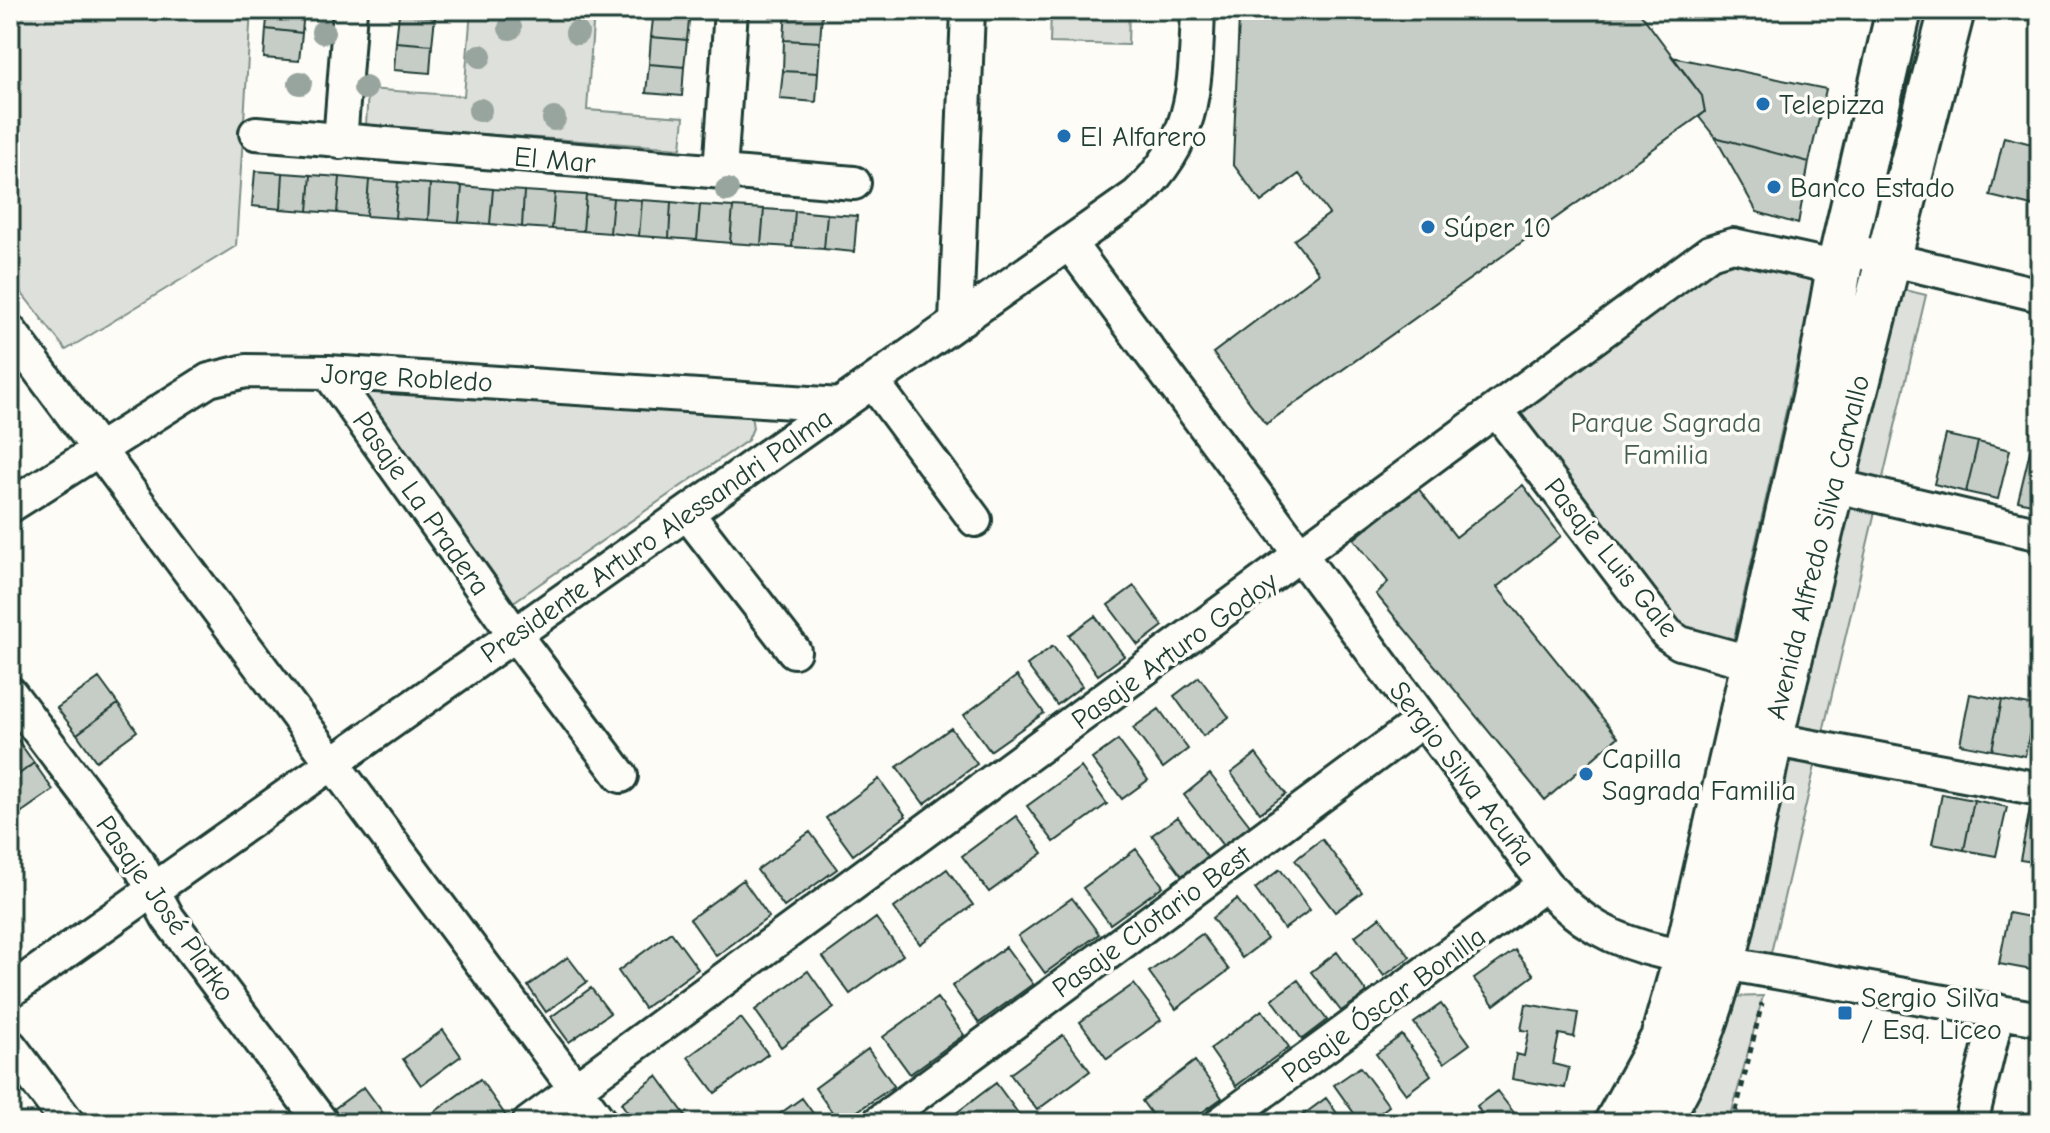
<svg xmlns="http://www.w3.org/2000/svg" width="2050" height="1133" viewBox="0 0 2050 1133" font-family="'Comic Neue',sans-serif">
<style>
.green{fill:#dde0db;stroke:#7e8e88;stroke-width:2}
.building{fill:#c6cdc7;stroke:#1f3d34;stroke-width:2}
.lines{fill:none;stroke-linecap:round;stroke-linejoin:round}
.street-casing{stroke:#1f3d34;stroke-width:38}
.secondary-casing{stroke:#1f3d34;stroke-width:50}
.path{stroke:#1f3d34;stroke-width:5;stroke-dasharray:6 6;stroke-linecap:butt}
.street{stroke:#fdfcf7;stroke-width:32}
.secondary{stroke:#fdfcf7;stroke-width:44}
.tree{fill:#98a59e}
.poi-dot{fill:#1f6fb2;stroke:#fdfcf7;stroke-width:3}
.labels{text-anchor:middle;stroke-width:7;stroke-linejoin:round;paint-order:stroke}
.poi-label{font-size:28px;fill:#1f3d34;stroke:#fdfcf7;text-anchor:start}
.street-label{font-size:28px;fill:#1f3d34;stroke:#fdfcf7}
.park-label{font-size:28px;fill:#455e55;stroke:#fdfcf7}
</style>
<rect width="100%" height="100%" fill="#fdfcf7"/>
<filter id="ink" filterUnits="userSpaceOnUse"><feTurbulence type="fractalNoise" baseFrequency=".0125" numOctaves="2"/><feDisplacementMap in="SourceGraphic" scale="16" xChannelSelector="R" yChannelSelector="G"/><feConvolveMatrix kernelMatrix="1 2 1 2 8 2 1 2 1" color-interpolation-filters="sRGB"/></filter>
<g filter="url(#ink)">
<path class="green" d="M10 10H251L236 246 66 350 10 278Z
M471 10H594L587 110 684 117 681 148 366 126 368 89 464 96Z
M1051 10H1129L1128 45 1050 43Z
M1734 258 1816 280 1732 647 1677 632 1508 416 1714 267Z
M1888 286 1926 295 1770 957 1733 949Z
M364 388 751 415 753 428 748 440 509 605 357 393Z
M1763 996 1729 1123H1674L1726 997Z"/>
<path class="building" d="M268 10H304L302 33 266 29Z
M400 10H436L435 17 399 14Z
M654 10 690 11 687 40 651 37Z
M786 10 822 13 820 42 784 40Z
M1249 10H1638L1702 96 1705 112 1266 424 1213 353 1319 273 1294 240 1329 214 1299 174 1261 202 1233 164 1239 17Z
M399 14 435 17 432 45 396 42Z
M266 29 302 33 299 61 264 58Z
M651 37 687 40 684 67 649 64Z
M784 40 820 42 818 73 783 71Z
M396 42 432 45 430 73 394 70Z
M1672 57 1826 89 1809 162 1715 137 1699 117 1705 112 1702 96Z
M649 64 684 67 682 96 646 93Z
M783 71 818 73 816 102 780 99Z
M1715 137 1809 162 1798 224 1757 212Z
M2004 137 2040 146V208L1990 196Z
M255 171 283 173 281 209 252 206Z
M283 173 311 175 308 211 281 209Z
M311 175 340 177 337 213 308 211Z
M340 177 369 180 366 216 337 213Z
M369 180 398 182 395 218 366 216Z
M398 182 430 184 428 220 395 218Z
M430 184 462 186 459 222 428 220Z
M462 186 493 189 490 224 459 222Z
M493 189 524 191 522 227 490 224Z
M524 191 555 193 552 229 522 227Z
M555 193 586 195 583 231 552 229Z
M586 195 613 198 610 233 583 231Z
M613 198 642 200 639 236 610 233Z
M642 200 671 202 669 238 639 236Z
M671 202 700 205 697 240 669 238Z
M700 205 733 207 730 243 697 240Z
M733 207 764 209 761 245 730 243Z
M764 209 795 211 792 247 761 245Z
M795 211 827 214 824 249 792 247Z
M827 214 857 216 854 252 824 249Z
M1946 435 1978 442 1966 492 1934 484Z
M1978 442 2010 450 1998 499 1966 492Z
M2030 451 2040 454V506L2018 501Z
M1523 485 1561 536 1497 587 1618 737 1545 800 1376 594 1388 582 1354 539 1417 487 1456 537Z
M1134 586 1163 626 1138 645 1108 605Z
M1095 616 1124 656 1098 675 1069 635Z
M1053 646 1082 686 1057 705 1027 665Z
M1017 676 1044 713 990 751 964 715Z
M1199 677 1229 717 1203 736 1174 696Z
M99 678 118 704 77 734 57 708Z
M1970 694 2002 700 1992 750 1960 744Z
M2002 700 2035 706 2025 756 1992 750Z
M118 704 137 731 96 761 77 734Z
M1159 709 1188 749 1163 768 1133 728Z
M951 728 977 764 924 804 897 767Z
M15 736 34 763 10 781V740Z
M1118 740 1148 780 1122 799 1092 759Z
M1256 754 1286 794 1260 813 1231 773Z
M34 763 53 790 12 819 10 781Z
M1081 767 1107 804 1054 842 1027 806Z
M1210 774 1251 827 1224 847 1184 795Z
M879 779 906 816 853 855 826 818Z
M1942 794 1974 800 1964 850 1932 844Z
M1974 800 2007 807 1996 856 1964 850Z
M2030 809 2040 811V863L2020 860Z
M1016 816 1043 853 989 892 962 856Z
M1178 817 1207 857 1182 876 1152 835Z
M810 832 837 869 784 907 757 870Z
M1322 839 1362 892 1335 912 1295 860Z
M1136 849 1163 886 1110 924 1083 888Z
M947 869 973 905 920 944 894 908Z
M1280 869 1310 910 1284 929 1255 889Z
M743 880 769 917 716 956 690 919Z
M1072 898 1099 934 1045 973 1018 936Z
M1237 899 1267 939 1242 958 1212 918Z
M2009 913 2040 919 2032 970 1999 964Z
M1380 917 1410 957 1384 976 1355 936Z
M876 918 903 955 850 994 823 957Z
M2040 929V971L2032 970Z
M671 932 698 969 644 1008 618 971Z
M1202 934 1229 970 1176 1009 1149 972Z
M1006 947 1033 984 979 1023 952 986Z
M1515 950 1534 975 1494 1005 1474 979Z
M1337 952 1367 993 1341 1011 1311 972Z
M568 957 587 982 546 1012 528 986Z
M808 971 834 1008 781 1047 755 1010Z
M1298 980 1327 1020 1302 1039 1272 999Z
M1134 984 1161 1020 1107 1059 1080 1022Z
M591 988 610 1013 569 1042 551 1017Z
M937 998 964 1035 910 1074 883 1037Z
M1441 1004 1470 1044 1444 1063 1414 1023Z
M1526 1004 1578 1013 1574 1037 1559 1034 1553 1064 1569 1068 1565 1088 1512 1079 1516 1054 1524 1056 1529 1031 1521 1030Z
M1262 1010 1289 1047 1236 1086 1210 1049Z
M741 1018 768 1054 715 1093 688 1057Z
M443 1030 461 1056 421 1085 403 1059Z
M1063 1035 1090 1071 1037 1110 1010 1074Z
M1402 1035 1431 1075 1406 1094 1376 1054Z
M868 1049 894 1086 840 1123 815 1088Z
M1195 1061 1222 1098 1187 1123H1158L1142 1101Z
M1360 1067 1389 1106 1367 1123H1361L1334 1085Z
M657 1076 691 1123H635L621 1103Z
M480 1079 506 1116 497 1123H430L426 1118Z
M996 1083 1023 1120 1018 1123H943Z
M364 1087 383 1113 368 1123H328L323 1117Z
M1497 1091 1522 1123H1468L1481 1113 1477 1106Z
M802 1098 820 1123H767Z
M1326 1098 1344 1123H1292Z"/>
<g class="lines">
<defs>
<path id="street" d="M256 133 854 183
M340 142 350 10
M720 172 731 10
M1069 243 1545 884C1578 922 1613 941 1662 952L2040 1019
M1868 254 2040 295
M956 322 968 10
M10 331 601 1123
M328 372 515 635 621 776
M873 382 975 520
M1497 411 1667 634 1680 643 1753 663
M1832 485 2040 534
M10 506 209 380 246 371 328 372 840 405
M687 513 794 651
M10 693 138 862 168 918 322 1123
M1770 739 2040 789
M10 991 1137 195C1196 140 1195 86 1198 10
M10 1046 68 1123
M529 1123 1710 252 1733 245 1839 268
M878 1123 1423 720
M1221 1123 1545 884
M1971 1123 1998 1011"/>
<path id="secondary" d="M1617 1123 1663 1039 1687 955 1819 380 1839 268 1899 10
M1656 1123C1726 1021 1742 858 1771 737 1828 494 1890 252 1952 10"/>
</defs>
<use href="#street" class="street-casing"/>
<use href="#secondary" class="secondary-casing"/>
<path class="path" d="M1733 1123 1762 1003"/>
<use href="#street" class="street"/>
<use href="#secondary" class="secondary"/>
</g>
<g class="tree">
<circle cx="510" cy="28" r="12"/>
<circle cx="323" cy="32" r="12"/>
<circle cx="577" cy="33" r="12"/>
<circle cx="480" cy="56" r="12"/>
<circle cx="300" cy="83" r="12"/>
<circle cx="365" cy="88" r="12"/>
<circle cx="480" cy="110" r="12"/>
<circle cx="554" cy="119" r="12"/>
<circle cx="727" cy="190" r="12"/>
</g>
</g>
<g class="poi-dot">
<circle cx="1763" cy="104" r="8"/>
<circle cx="1064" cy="136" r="8"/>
<circle cx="1774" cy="187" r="8"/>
<circle cx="1428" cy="227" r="8"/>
<circle cx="1586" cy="774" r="8"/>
<rect x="1837" y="1005" width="16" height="16" rx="4"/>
</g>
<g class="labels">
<g class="poi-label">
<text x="1779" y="114">Telepizza</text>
<text x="1080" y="146">El Alfarero</text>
<text x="1790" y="197">Banco Estado</text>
<text x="1444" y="237">Súper 10</text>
<text x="1602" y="768">Capilla<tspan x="1602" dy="32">Sagrada Familia</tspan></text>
<text x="1861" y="1007">Sergio Silva<tspan x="1861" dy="32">/ Esq. Liceo</tspan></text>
</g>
<g class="street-label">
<text transform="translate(555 159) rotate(5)" y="10">El Mar</text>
<text transform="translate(407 377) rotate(3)" y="10">Jorge Robledo</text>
<text transform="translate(422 503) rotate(55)" y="10">Pasaje La Pradera</text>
<text transform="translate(656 535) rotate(-35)" y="10">Presidente Arturo Alessandri Palma</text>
<text transform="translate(1817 547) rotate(-76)" y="10">Avenida Alfredo Silva Carvallo</text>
<text transform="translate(1612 557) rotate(51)" y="10">Pasaje Luis Gale</text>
<text transform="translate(1174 650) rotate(-36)" y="10">Pasaje Arturo Godoy</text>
<text transform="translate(1463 773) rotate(53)" y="10">Sergio Silva Acuña</text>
<text transform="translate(166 908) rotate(55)" y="10">Pasaje José Platko</text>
<text transform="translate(1151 921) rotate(-36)" y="10">Pasaje Clotario Best</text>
<text transform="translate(1383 1004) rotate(-36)" y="10">Pasaje Óscar Bonilla</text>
</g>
<g class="park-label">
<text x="1666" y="432">Parque Sagrada<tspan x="1666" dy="32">Familia</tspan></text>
</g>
</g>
<rect width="2050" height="1133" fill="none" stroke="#fdfcf7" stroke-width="40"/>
<rect x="20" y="20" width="2010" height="1093" fill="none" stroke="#1f3d34" stroke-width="3" filter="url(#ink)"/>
</svg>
